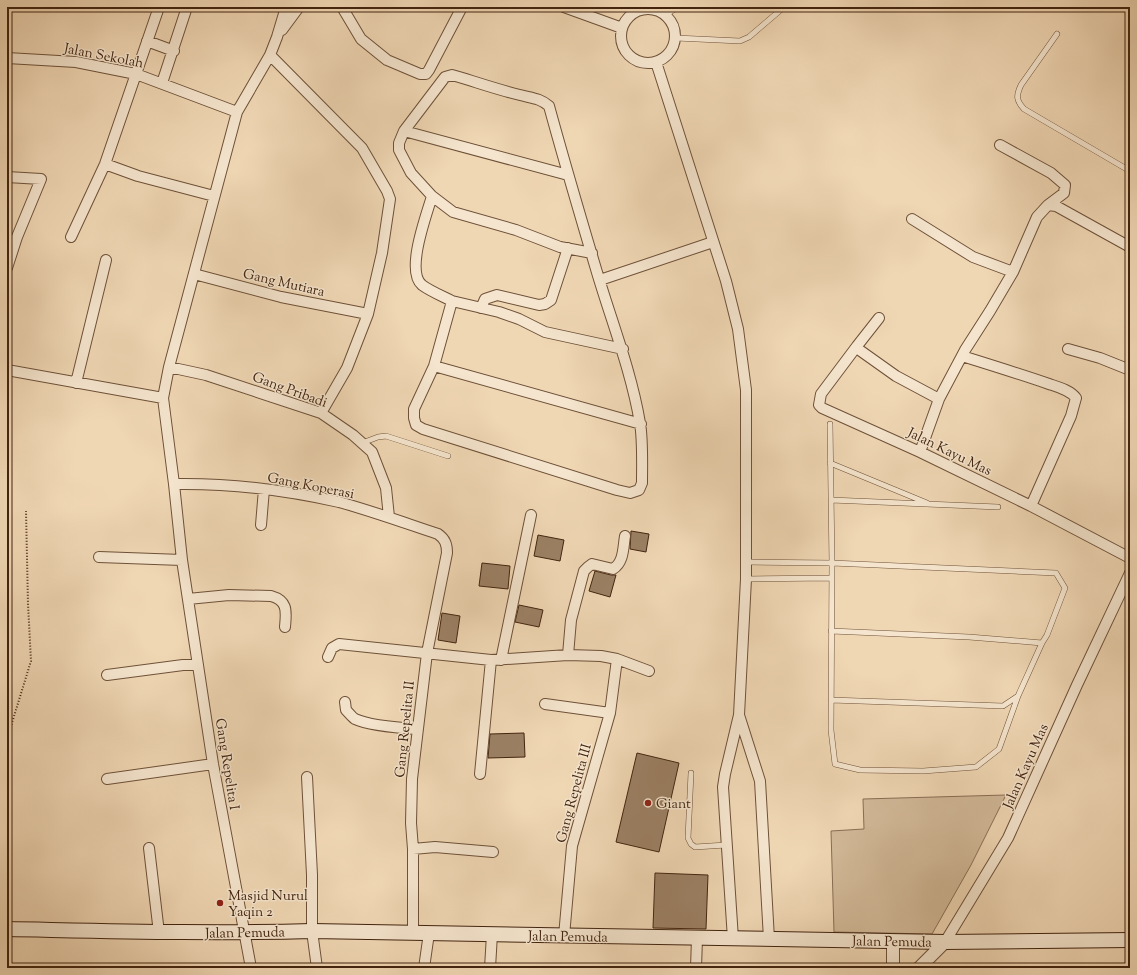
<svg xmlns="http://www.w3.org/2000/svg" width="1137" height="975" viewBox="0 0 1137 975" font-family="'Sorts Mill Goudy',serif">
<style>
.green{fill:#d2b998;stroke:#8a6e54}
.building{fill:#9c8165;stroke:#42240f}
.lines{fill:none;stroke-linecap:round;stroke-linejoin:round}
.service-casing{stroke:#6e5138;stroke-width:6}
.minor-casing{stroke:#6e5138;stroke-width:12}
.tertiary-casing{stroke:#6e5138;stroke-width:14}
.secondary-casing{stroke:#42240f;stroke-width:16}
.path{stroke:#42240f;stroke-width:2;stroke-dasharray:1 2;stroke-linecap:butt}
.service{stroke:#f5e5ce;stroke-width:5}
.minor{stroke:#f5e5ce;stroke-width:10}
.tertiary{stroke:#f5e5ce;stroke-width:12}
.secondary{stroke:#f5e5ce;stroke-width:14}
.poi-dot{fill:#8f2418;stroke:#f5e5ce;stroke-width:1.5}
.labels{text-anchor:middle;stroke-width:3;stroke-linejoin:round;paint-order:stroke}
.street-label{font-size:14px;fill:#42240f;stroke:#f5e5ce}
.poi-label{font-size:14px;fill:#42240f;stroke:#f5e5ce;text-anchor:start}
</style>
<rect width="100%" height="100%" fill="#f0d7b4"/>
<filter id="stains"><feTurbulence type="fractalNoise" baseFrequency=".005" numOctaves="4"/><feColorMatrix values="0 0 0 0 .2 0 0 0 0 .09 0 0 0 0 .02 0 0 0 .5 -.17"/></filter>
<radialGradient id="worn" r=".72"><stop offset=".6" stop-color="#630" stop-opacity="0"/><stop offset="1" stop-color="#630" stop-opacity=".3"/></radialGradient>
<path class="green" d="M1006 795 971 865 932 934 834 932 831 831 864 829 863 799Z"/>
<path class="building" d="M631 531 649 534 646 552 630 549Z
M538 535 564 540 560 561 534 556Z
M482 563 510 566 508 589 479 586Z
M595 571 611 575H616L610 597 589 591Z
M519 605 543 610 539 627 515 622Z
M442 613 460 616 456 643 438 640Z
M524 733 525 757 488 758 490 734Z
M637 753 679 763 659 852 616 842Z
M655 873 708 875 706 929 653 928Z"/>
<g class="lines">
<defs>
<path id="service" d="M665 15 678 7
M1057 34 1021 85C1016 96 1016 100 1024 109L1130 171
M676 38 740 41 749 37 784 7
M830 424 832 563 831 730 835 764 860 770 923 771 976 767 999 749 1018 696
M362 443 378 437 386 436 448 456
M830 463 927 503
M831 500 998 507
M746 562 832 563 1056 573 1065 588 1047 635 1042 643 969 637 831 631
M746 579 832 578
M831 700 1003 706 1018 696 1042 643
M691 773 688 838 691 844 695 847 726 845"/>
<path id="minor" d="M342 7 361 39 387 60 420 74H426L429 70 462 7
M564 7 622 28
M621 36a27 27 0 1 1 54 0a27 27 0 1 1-54 0Z
M282 30 299 7
M147 41 174 51
M270 55 362 148 387 191 390 199 382 253 368 314 347 368 321 413
M7 58 76 62 136 74 237 112
M656 62 726 281 738 329 746 390V579L739 715 725 774 723 787 733 939
M162 83 187 7
M404 131 568 175
M1000 145 1051 173 1065 185 1064 193 1048 205
M105 164 138 176 214 196
M7 177 41 179 17 237 7 268
M432 196C427 214 405 271 422 285 430 291 442 296 452 301
M912 219 973 257 1013 272
M71 237 105 164 159 7
M592 253 560 247 516 230 453 212 432 196 411 173 399 150V143L404 131 445 77 452 75 459 77C479 83 499 90 520 95 531 98 540 98 549 106 564 161 580 215 596 269 611 320 631 370 640 423 643 441 642 465 642 483L639 490 630 493 617 490 423 429 416 425 414 418V409L434 366 452 301 499 312 519 319 545 332 623 349
M194 274 281 297 368 314
M600 280 713 242
M481 308 485 299 497 295 539 305 545 304 551 300 568 248
M879 318 857 346 858 349 896 376 939 399
M857 346 821 394 819 405 822 408 920 452 1031 506 1130 558
M1068 349 1100 358 1130 370
M962 356C991 365 1020 374 1049 384 1058 387 1070 390 1076 398L1071 416 1031 506
M434 366 641 424
M169 367 206 375 321 413 353 435 372 452 386 488 389 517
M7 370 163 398
M76 383 106 260
M920 452 939 399 965 350 990 311 1013 272 1037 217 1048 205 1056 206 1130 247
M174 484C229 483 285 490 339 502 372 511 405 523 438 534 445 539 447 544 447 553L427 653 412 779 411 823 413 849V933
M261 525 264 489
M99 557 182 560
M188 599 229 595 271 596C289 601 286 613 285 627
M568 655 571 620 584 571 588 567 592 564 613 569C624 562 623 548 625 536
M328 657 332 648 339 644 491 660 568 655 601 656 617 659 649 671
M501 660 531 515
M107 675 183 665H198
M345 702 346 710C349 713 352 717 355 719 370 726 401 728 417 729
M545 704 610 713
M739 715 760 781 769 939
M480 774 491 660
M307 777 312 875V931L317 968
M107 779 213 764
M149 848 159 933
M413 849 435 847 493 852
M564 936 572 846 610 713 617 659
M945 942 1008 838 1077 685 1130 573
M251 968 213 764 182 560 174 484 163 398 169 367 237 112 270 55 277 37 286 7
M424 968 429 933
M490 968 492 934
M696 968 697 938"/>
<path id="tertiary" d="M893 941V968
M919 968 945 942"/>
<path id="secondary" d="M7 929C109 931 210 934 312 931L945 942 1130 940"/>
</defs>
<use href="#service" class="service-casing"/>
<use href="#minor" class="minor-casing"/>
<use href="#tertiary" class="tertiary-casing"/>
<use href="#secondary" class="secondary-casing"/>
<path class="path" d="M7 739 31 661 28 604 26 511"/>
<use href="#service" class="service"/>
<use href="#minor" class="minor"/>
<use href="#tertiary" class="tertiary"/>
<use href="#secondary" class="secondary"/>
</g>
<g class="poi-dot">
<circle cx="648" cy="803" r="4"/>
<circle cx="220" cy="903" r="4"/>
</g>
<g class="labels">
<g class="street-label">
<text transform="translate(104 55) rotate(11)" y="5">Jalan Sekolah</text>
<text transform="translate(284 282) rotate(13)" y="5">Gang Mutiara</text>
<text transform="translate(290 389) rotate(20)" y="5">Gang Pribadi</text>
<text transform="translate(950 451) rotate(26)" y="5">Jalan Kayu Mas</text>
<text transform="translate(311 485) rotate(11)" y="5">Gang Koperasi</text>
<text transform="translate(404 729) rotate(-84)" y="5">Gang Repelita II</text>
<text transform="translate(228 764) rotate(81)" y="5">Gang Repelita I</text>
<text transform="translate(1025 766) rotate(-66)" y="5">Jalan Kayu Mas</text>
<text transform="translate(573 793) rotate(-75)" y="5">Gang Repelita III</text>
<text transform="translate(245 932) rotate(-1)" y="5">Jalan Pemuda</text>
<text transform="translate(568 936) rotate(1)" y="5">Jalan Pemuda</text>
<text transform="translate(892 941) rotate(1)" y="5">Jalan Pemuda</text>
</g>
<g class="poi-label">
<text x="656" y="808">Giant</text>
<text x="228" y="900">Masjid Nurul<tspan x="228" dy="16">Yaqin 2</tspan></text>
</g>
</g>
<rect width="1137" height="975" fill="none" stroke="#f0d7b4" stroke-width="24"/>
<rect x="8" y="8" width="1121" height="959" fill="none" stroke="#42240f" stroke-width="2"/>
<rect x="12" y="12" width="1113" height="951" fill="none" stroke="#42240f"/>
<rect width="100%" height="100%" filter="url(#stains)"/>
<rect width="100%" height="100%" fill="url(#worn)"/>
</svg>
